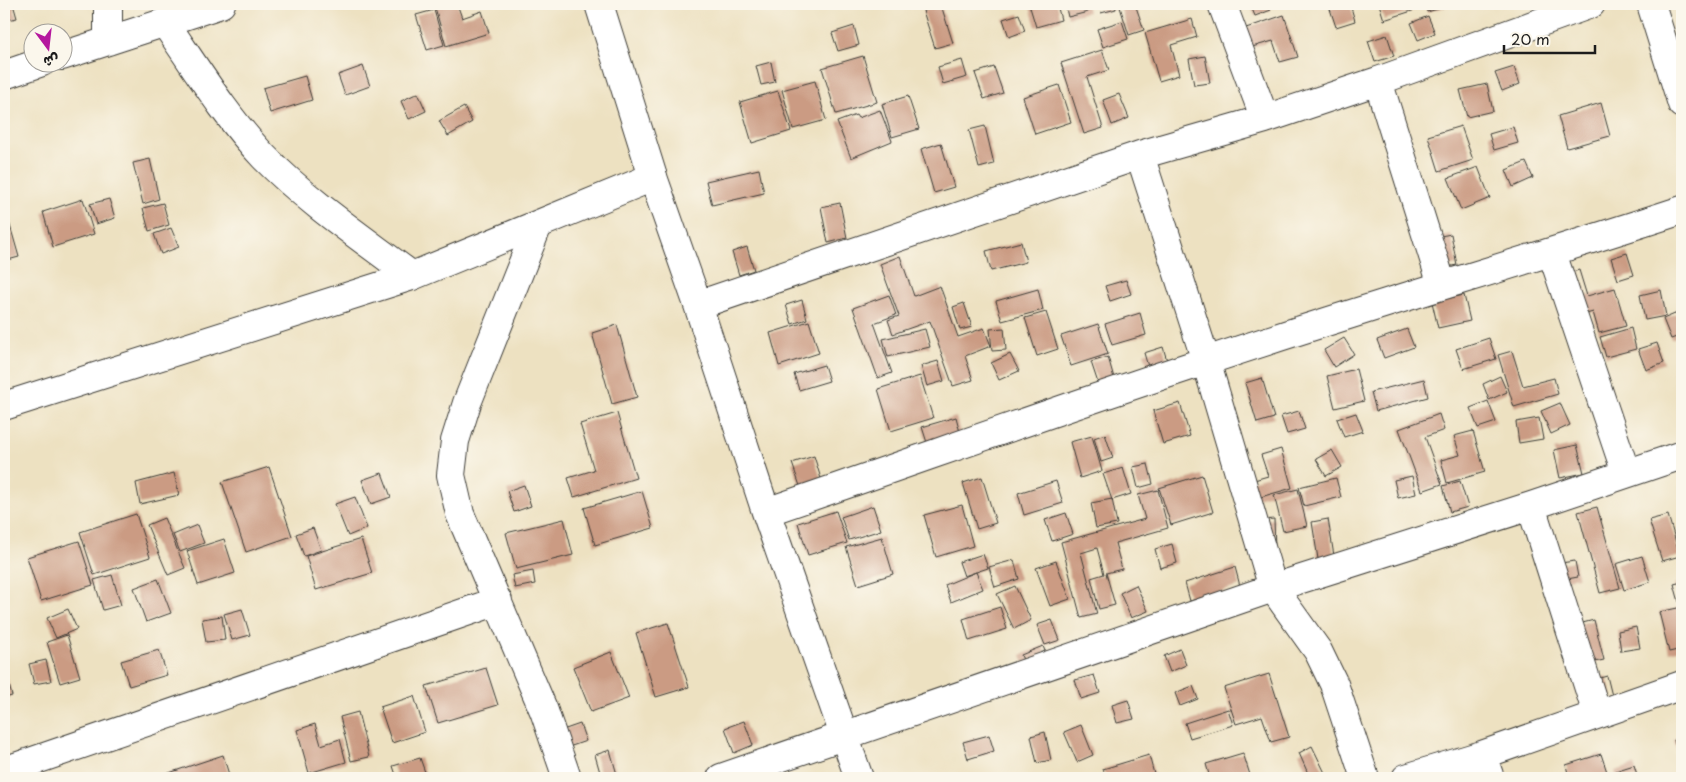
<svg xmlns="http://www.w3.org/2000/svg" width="1686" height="782" viewBox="0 0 1686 782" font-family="'Playpen Sans','Playpen Sans Arabic',sans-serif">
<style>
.building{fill:#cb9b83}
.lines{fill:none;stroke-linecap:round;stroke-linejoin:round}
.street-casing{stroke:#3b3a35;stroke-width:30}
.secondary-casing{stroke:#3b3a35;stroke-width:30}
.street{stroke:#fff;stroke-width:28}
.secondary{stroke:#fff;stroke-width:28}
</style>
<rect width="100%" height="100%" fill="#fbf7ec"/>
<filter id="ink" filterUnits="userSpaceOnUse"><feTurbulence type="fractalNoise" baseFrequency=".02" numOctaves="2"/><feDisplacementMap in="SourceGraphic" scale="10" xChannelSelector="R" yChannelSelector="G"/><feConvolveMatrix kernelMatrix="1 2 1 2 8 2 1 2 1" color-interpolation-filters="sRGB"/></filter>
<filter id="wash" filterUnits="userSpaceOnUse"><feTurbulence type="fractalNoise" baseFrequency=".0096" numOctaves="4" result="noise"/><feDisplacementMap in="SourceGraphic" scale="20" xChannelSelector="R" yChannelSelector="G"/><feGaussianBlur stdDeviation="1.12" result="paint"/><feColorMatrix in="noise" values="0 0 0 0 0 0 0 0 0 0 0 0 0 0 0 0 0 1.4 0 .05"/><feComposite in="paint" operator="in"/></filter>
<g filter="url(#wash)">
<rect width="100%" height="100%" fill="#ede1c1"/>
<g id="blocks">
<path class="building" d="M4 4H13L17 18 4 21Z
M434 4H457L462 18 482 11 489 33 446 46Z
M1029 4H1057L1061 20 1036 27Z
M1065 4H1086L1088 12 1068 17Z
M1099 4H1115L1116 9 1101 13Z
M1119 4H1135L1144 30 1129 35Z
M1250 4H1268L1271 10 1255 16Z
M1344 4H1350L1355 21 1336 27 1330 9Z
M1379 4H1416L1418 9 1384 20Z
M1425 4H1444L1445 7 1427 12Z
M941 5 953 43 935 48 923 11Z
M434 10 444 45 427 50 416 15Z
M1019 14 1025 31 1009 37 1003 19Z
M1284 15 1298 57 1280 62 1273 41 1252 47 1246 28Z
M1428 16 1435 33 1418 40 1411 23Z
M1192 19 1197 37 1171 45 1179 75 1159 81 1145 33Z
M1122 21 1128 39 1103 47 1097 29Z
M854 26 859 45 838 51 832 33Z
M1387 35 1394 56 1375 62 1368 41Z
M1102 50 1109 70 1087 77 1103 128 1084 134 1061 63Z
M863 56 877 102 836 114 822 68Z
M1205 56 1210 83 1194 85 1189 59Z
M962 60 967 77 943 84 938 67Z
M771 62 775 82 761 85 756 66Z
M363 66 370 86 345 95 338 75Z
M994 67 1003 93 984 99 975 73Z
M1514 67 1520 84 1502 91 1495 73Z
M305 76 312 100 270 113 263 88Z
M815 81 826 120 793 129 782 90Z
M1487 84 1493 111 1467 117 1460 90Z
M1059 85 1071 122 1035 134 1023 97Z
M778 91 791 131 752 143 740 102Z
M418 93 426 111 409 119 401 101Z
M1119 94 1129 118 1112 125 1103 100Z
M908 96 919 129 892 137 882 104Z
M1601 103 1610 136 1567 148 1558 116Z
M464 107 472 122 448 136 439 121Z
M880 110 892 141 851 158 837 122 856 115 858 118Z
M985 126 994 164 979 168 969 130Z
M1461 126 1473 160 1439 171 1428 136Z
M1513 127 1518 143 1494 150 1489 134Z
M941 143 954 187 934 193 921 149Z
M150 159 159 199 143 204 133 163Z
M1526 162 1533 178 1513 187 1506 170Z
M1478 167 1490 198 1461 210 1448 178Z
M759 169 764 193 712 205 706 181Z
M83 199 94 234 53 247 43 212Z
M109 199 115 218 96 224 90 204Z
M163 203 169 225 149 231 143 208Z
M840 203 847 238 828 243 821 207Z
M4 215H7L19 257 4 261Z
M171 228 179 247 161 254 154 234Z
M1451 234 1457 265 1437 269 1430 238Z
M1021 242 1026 262 991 271 986 251Z
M747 247 754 270 739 275 732 252Z
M1627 253 1634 275 1618 280 1611 258Z
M900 256 914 296 940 286 958 337 984 328 991 346 965 356 973 380 953 386 930 321 893 334 888 320 899 316 880 264Z
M1579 270 1587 296 1615 288 1626 326 1599 333 1593 312 1569 319 1556 277Z
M1126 280 1131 294 1110 301 1105 286Z
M1038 289 1043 310 1002 321 996 301Z
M1661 290 1666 316 1645 320 1640 295Z
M889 295 896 315 874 323 892 373 878 378 853 308Z
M1464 295 1470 321 1438 328 1432 302Z
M802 300 807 319 792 324 786 305Z
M964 303 972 327 960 330 953 307Z
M1682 311V335L1671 339 1663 319Z
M1046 312 1058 349 1037 356 1025 318Z
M1140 313 1146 335 1112 345 1105 324Z
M809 321 819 353 779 366 770 333Z
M1098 324 1108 354 1071 366 1061 336Z
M617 325 637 397 612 404 592 333Z
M1004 328 1006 350 992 351 990 329Z
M1631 328 1636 349 1606 357 1600 337Z
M925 329 930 347 888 357 883 339Z
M1407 329 1414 347 1384 358 1377 340Z
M1344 338 1354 354 1334 367 1324 350Z
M1489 338 1496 359 1463 369 1456 349Z
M1657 343 1664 363 1646 370 1638 349Z
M1163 347 1168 364 1149 370 1144 353Z
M1512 351 1523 386 1554 378 1558 394 1514 407 1498 355Z
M1010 354 1019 371 999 380 991 363Z
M1108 357 1114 378 1098 383 1091 362Z
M938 361 944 381 927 386 921 366Z
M824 365 829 381 799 390 794 374Z
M1356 369 1364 401 1335 408 1327 376Z
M920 376 933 418 891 431 878 389Z
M1500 376 1507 392 1489 400 1483 384Z
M1262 378 1274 418 1257 423 1245 383Z
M1424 379 1428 397 1376 411 1371 392Z
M1488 401 1496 422 1478 428 1470 408Z
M1180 403 1190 436 1163 444 1153 411Z
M1560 403 1570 425 1551 434 1541 411Z
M1299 411 1305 429 1287 434 1281 416Z
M617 413 636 478 574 497 568 478 594 470 580 424Z
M1356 413 1363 431 1344 437 1337 419Z
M1439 414 1444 430 1425 437 1442 484 1422 491 1399 429Z
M956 417 962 440 929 449 922 427Z
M1539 418 1543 439 1519 443 1516 422Z
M1473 431 1485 472 1447 483 1441 460 1460 455 1454 436Z
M1105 434 1113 458 1101 462 1094 438Z
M1092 436 1102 471 1080 478 1070 442Z
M1577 445 1584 473 1560 478 1554 450Z
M1281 449 1292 488 1250 500 1244 483 1268 476 1261 455Z
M1332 450 1342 467 1326 476 1316 459Z
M814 456 822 482 801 489 792 463Z
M1148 464 1153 484 1138 488 1133 467Z
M269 467 292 536 246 552 222 482Z
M1123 468 1131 494 1112 500 1103 474Z
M174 473 179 495 140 504 136 483Z
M382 473 391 497 371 504 362 480Z
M1202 475 1213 512 1171 525 1159 488Z
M1412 476 1416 494 1398 498 1394 480Z
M982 477 996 523 977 529 963 483Z
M1336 478 1341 497 1304 506 1299 487Z
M1056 481 1063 503 1024 515 1018 493Z
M1460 481 1468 507 1450 512 1443 486Z
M524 485 531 506 514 512 507 491Z
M1298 489 1307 526 1283 531 1274 495Z
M1158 490 1168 528 1115 543 1122 569 1106 573 1115 605 1099 609 1091 578 1104 574 1097 548 1081 553 1097 614 1081 618 1061 542 1145 519 1138 495Z
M642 491 653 528 595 545 584 508Z
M355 497 367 528 348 536 335 504Z
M1112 499 1117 524 1096 528 1091 503Z
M962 505 973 546 936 557 924 515Z
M873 506 881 530 849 540 841 517Z
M1597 507 1620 588 1600 593 1578 512Z
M836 511 847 543 808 555 798 523Z
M1066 513 1073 534 1052 541 1045 520Z
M136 514 150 557 94 575 80 532Z
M1668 515 1680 556 1662 561 1649 520Z
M164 518 185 568 168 575 147 525Z
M564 519 573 555 516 569 506 533Z
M1274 519 1275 549 1262 520Z
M1328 519 1334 556 1318 559 1312 522Z
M197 525 204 543 180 552 173 535Z
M313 528 321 550 304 556 296 534Z
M882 537 893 574 858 585 846 547Z
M224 539 235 573 198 585 187 551Z
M361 539 372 573 316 590 306 556Z
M79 541 93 585 41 601 27 557Z
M1172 544 1177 563 1160 568 1155 549Z
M983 554 988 568 964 576 959 562Z
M1642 556 1650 582 1624 590 1616 564Z
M1014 560 1019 579 995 587 989 567Z
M1056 561 1070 599 1050 606 1036 568Z
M1575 561 1578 577 1556 581 1553 564Z
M1235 567 1240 586 1190 601 1185 583Z
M533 571 535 584 515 588 512 575Z
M976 572 983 589 951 602 945 585Z
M112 575 121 605 103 610 94 580Z
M158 579 171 613 146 622 134 588Z
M1682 582V601L1679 602 1674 584Z
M1136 585 1148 611 1131 618 1120 593Z
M1015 586 1031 620 1014 629 997 594Z
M1000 607 1007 629 969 641 963 619Z
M1682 607V649L1669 652 1659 612Z
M68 609 77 629 56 638 47 618Z
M242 609 250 635 232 640 224 614Z
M222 616 225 640 206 642 202 619Z
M1052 620 1060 640 1045 645 1037 625Z
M1594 620 1604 660 1585 664 1575 625Z
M668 623 689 687 656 697 636 633Z
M1636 627 1640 648 1621 651 1618 631Z
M67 635 80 677 60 683 47 642Z
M1043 646 1048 659 1026 668 1021 655Z
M1180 649 1186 665 1170 672 1164 656Z
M159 650 167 675 129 686 121 661Z
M611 652 629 698 591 712 573 667Z
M46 660 51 681 34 684 29 664Z
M4 666 12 696 4 698Z
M486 668 498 705 438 723 426 686Z
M1269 674 1289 737 1271 742 1262 716 1236 724 1224 688Z
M1094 675 1100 693 1081 699 1075 680Z
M1607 676 1612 696 1588 703 1582 683Z
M1193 686 1198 699 1180 706 1175 693Z
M414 696 425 732 392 743 380 707Z
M1128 700 1134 719 1117 723 1112 705Z
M1228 709 1233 725 1190 738 1185 723Z
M358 712 369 757 351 761 340 717Z
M744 721 753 745 734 753 725 728Z
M315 724 321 745 340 739 346 762 309 773 297 730Z
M580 724 586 741 560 750 554 733Z
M1081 725 1093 755 1077 762 1064 732Z
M1045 732 1051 760 1037 763 1031 736Z
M989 735 994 751 968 759 963 742Z
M1682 737V768L1674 740Z
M1312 746 1326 775 1318 778H1310L1299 753Z
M610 750 618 778H597L601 776 595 755Z
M1243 753 1251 778H1210L1206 764Z
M1601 754 1609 778H1569L1566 765Z
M223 755 230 778H168L166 774Z
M1149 755 1155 778H1106L1103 769Z
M420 758 427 778H397L393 766Z
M1634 765 1638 778H1617L1615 771Z"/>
</g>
</g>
<g filter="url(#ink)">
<use href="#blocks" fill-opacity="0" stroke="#3b3a35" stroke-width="1"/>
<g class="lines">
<defs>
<path id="street" d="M108 4V41
M1222 4 1265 119
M1651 4 1682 104
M165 23C196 68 226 117 264 157 308 202 362 238 412 276
M62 56 221 4
M4 75 42 62
M1378 81 1442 285
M1140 155 1206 361 1273 588 1318 651 1334 684 1365 778
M653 177 698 305 766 512 859 778
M538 225 467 403 455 441 451 475 460 514 544 711 567 778
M1552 253 1626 473
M698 305 1140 155 1265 119 1378 81 1591 4
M1531 506 1597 714
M766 512C913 462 1059 409 1206 361 1364 308 1524 262 1682 210
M1482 755 1490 778
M4 771 498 601
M721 778 1273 588 1531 506 1682 455
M1406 778 1482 755 1682 685"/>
<path id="secondary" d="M4 406 412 276 653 177 599 4"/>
</defs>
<use href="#street" class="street-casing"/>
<use href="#secondary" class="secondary-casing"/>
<use href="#street" class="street"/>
<use href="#secondary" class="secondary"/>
</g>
</g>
<rect width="1686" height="782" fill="none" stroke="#fbf7ec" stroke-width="20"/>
<g transform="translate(48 48) rotate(165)"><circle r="24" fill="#fbf7ec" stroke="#a29f99"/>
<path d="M0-4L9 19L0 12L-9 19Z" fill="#b5179e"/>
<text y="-8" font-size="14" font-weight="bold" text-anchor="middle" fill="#1c1c1c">ش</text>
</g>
<path d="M1504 45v8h91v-8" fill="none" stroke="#1c1c1c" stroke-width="2.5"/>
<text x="1511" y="45" font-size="15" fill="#1c1c1c" stroke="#fbf7ec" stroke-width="4" paint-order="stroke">20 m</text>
</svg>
